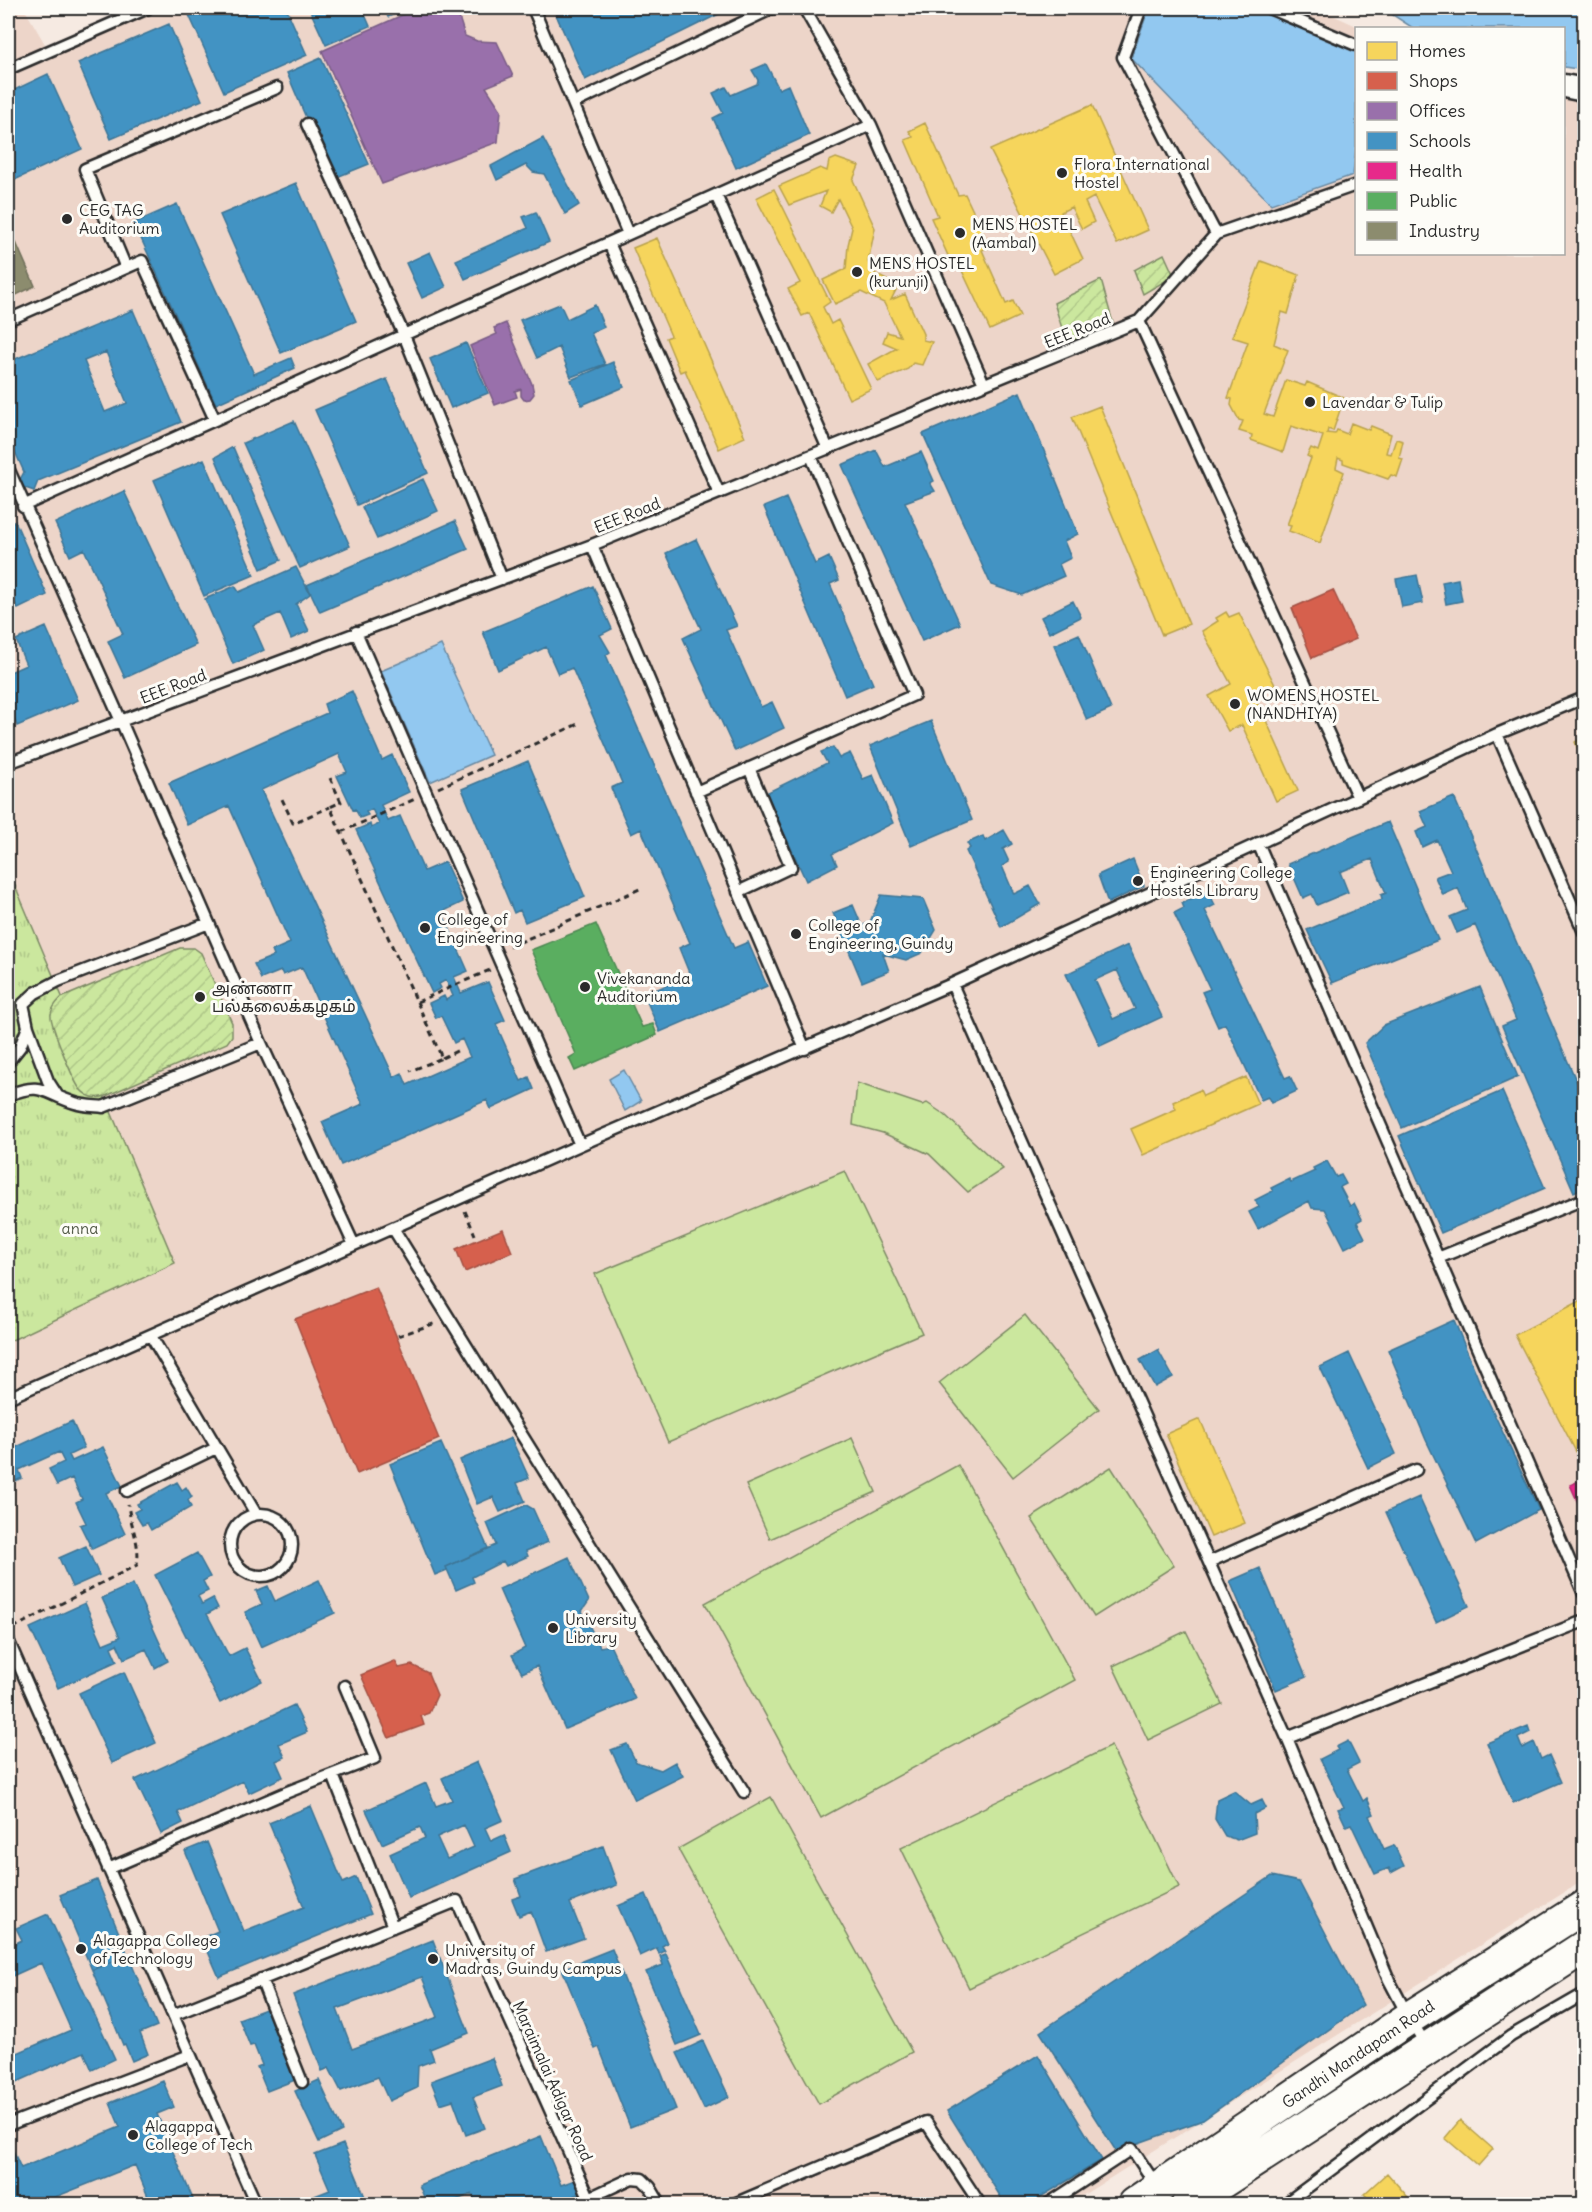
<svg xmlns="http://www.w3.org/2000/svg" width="1592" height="2212" viewBox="0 0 1592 2212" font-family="Delius,'Noto Sans Tamil',sans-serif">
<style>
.built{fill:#edd5c9}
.grass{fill:#cbe79e;stroke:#7b8964;stroke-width:1.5}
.park{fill:url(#park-tufts);stroke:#7b8964;stroke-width:1.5}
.garden{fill:url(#garden-furrows);stroke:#7b8964;stroke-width:1.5}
.water{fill:#92c8f0;stroke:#6989a1;stroke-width:1.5}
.homes{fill:#f6d55c;stroke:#b9a24d;stroke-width:1.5}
.shops{fill:#d6604d;stroke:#a35043;stroke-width:1.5}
.offices{fill:#9970ab;stroke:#785b85;stroke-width:1.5}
.schools{fill:#4393c3;stroke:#3c7495;stroke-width:1.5;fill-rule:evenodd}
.health{fill:#e7298a;stroke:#af2a6e;stroke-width:1.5}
.public{fill:#5aae61;stroke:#4c8751;stroke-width:1.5}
.industry{fill:#8c8c6e;stroke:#6f6f5a;stroke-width:1.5}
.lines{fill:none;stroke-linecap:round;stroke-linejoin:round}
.service-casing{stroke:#2b2b2b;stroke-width:15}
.minor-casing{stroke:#2b2b2b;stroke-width:27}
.secondary-casing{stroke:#2b2b2b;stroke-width:36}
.path{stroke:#2b2b2b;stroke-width:3;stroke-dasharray:6 4.5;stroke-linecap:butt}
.service{stroke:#fdfcf7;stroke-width:10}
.minor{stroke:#fdfcf7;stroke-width:22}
.secondary{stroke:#fdfcf7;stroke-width:32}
.poi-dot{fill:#2b2b2b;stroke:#fdfcf7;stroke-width:2}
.labels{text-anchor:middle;stroke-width:6;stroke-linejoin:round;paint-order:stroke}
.poi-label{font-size:16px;fill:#2b2b2b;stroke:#fdfcf7;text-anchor:start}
.street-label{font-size:16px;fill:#2b2b2b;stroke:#fdfcf7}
.park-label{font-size:16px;fill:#535a48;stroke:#fdfcf7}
</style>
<defs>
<pattern id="park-tufts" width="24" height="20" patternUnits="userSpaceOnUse" patternTransform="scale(1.5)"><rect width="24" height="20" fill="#cbe79e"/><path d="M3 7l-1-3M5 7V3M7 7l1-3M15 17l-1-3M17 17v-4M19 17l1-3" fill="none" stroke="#aec688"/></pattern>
<pattern id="garden-furrows" width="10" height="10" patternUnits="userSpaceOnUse" patternTransform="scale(1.5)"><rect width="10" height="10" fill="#cbe79e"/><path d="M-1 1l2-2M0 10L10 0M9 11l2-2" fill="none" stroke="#aec688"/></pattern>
</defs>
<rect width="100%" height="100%" fill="#f6eae2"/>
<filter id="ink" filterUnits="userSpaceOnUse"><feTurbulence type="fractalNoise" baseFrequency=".0167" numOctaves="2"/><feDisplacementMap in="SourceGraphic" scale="12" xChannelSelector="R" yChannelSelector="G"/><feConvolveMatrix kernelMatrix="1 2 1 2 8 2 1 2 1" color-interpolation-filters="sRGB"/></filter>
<g filter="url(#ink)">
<path class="built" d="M8 8H24L49 51 148 8H1317L1361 28H1356V254H1564V92L1584 95V1880L1069 2204H8Z"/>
<path class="grass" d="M857 1083 922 1105 927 1103 945 1115 1003 1169 968 1192 929 1154 883 1133 853 1125Z
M845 1171 922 1333 668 1442 595 1274Z
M1025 1315 1099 1409 1013 1477 939 1383Z
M852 1438 876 1492 770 1539 746 1485Z
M958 1465 1075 1680 821 1818 705 1603Z
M1111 1467 1174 1566 1094 1617 1031 1518Z
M1186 1631 1222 1704 1148 1740 1113 1666Z
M1111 1746 1179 1887 969 1988 901 1848Z
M771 1797 912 2052 819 2104 678 1849Z"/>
<path class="park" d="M8 869 175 1263 8 1342Z"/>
<path class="garden" d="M1164 254 1174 276 1143 294 1134 270Z
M1101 280 1113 323 1067 344 1054 303Z
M180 948H194L201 953 232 1023V1036L227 1043 106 1096C96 1099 88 1098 80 1089 74 1082 49 1022 51 1014 52 1007 57 1002 61 998Z"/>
<path class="water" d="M1149 8H1260L1356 50V147L1353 175 1271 204 1131 58Z
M1382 8H1584V70L1564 67V28H1413Z
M441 645 491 755 430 782 381 671Z
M624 1070 641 1101 625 1111 609 1079Z"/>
<path class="homes" d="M1092 105 1148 230 1117 244 1094 197 1085 202 1094 222 1082 229 1071 207 1061 212 1083 259 1054 274 990 150Z
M925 123 958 195 965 194 990 247 982 250 1006 304 1013 301 1020 316 990 330 956 258 950 260 931 218 938 216 905 140 913 137 909 131Z
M836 158 859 166 853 180 875 228 868 262 871 269 877 275 898 286 891 300 905 294 923 334V340L932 342 922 365 913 363 908 369 878 382 868 364 897 348 883 342 887 332 900 336 884 303 861 292 835 304 823 280 846 269 848 245 852 228 838 199 831 212 820 206 826 191 789 205 779 186 820 168 827 171 829 161Z
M774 189 830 302 823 307 831 324 838 320 871 389 849 399 809 313 802 316 788 289 800 283 756 198Z
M657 238 745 437 719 449 685 370 680 372 666 338 671 336 633 248Z
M1261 261 1299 275 1288 314 1282 312 1274 344 1288 350 1264 414 1273 417 1286 380 1305 386 1307 382 1344 398 1333 431 1328 429 1327 433 1335 434 1337 430 1347 434 1351 423 1369 430 1371 426 1391 434 1386 453 1391 454 1396 439 1403 441 1399 458 1403 459 1397 477 1391 475 1388 479 1343 463V460L1338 458 1336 468 1344 472 1320 543 1289 531 1291 526 1287 525 1311 458 1307 456 1311 448 1318 451 1323 436 1291 426 1283 452 1251 440 1252 435 1239 431 1243 421 1239 420 1231 405 1232 399 1228 398 1248 342 1232 337Z
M1100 406 1189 624 1162 635 1072 417Z
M1226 612 1229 617 1239 613 1275 685 1254 695 1261 711 1254 715 1257 719 1264 716 1298 791 1276 801 1242 725 1228 731 1209 696 1231 684 1202 631 1218 621 1216 618Z
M1584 737V763L1575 742Z
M1246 1077 1258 1104 1143 1155 1131 1129 1176 1109 1173 1102 1200 1090 1203 1096Z
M1584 1299V1467L1515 1335Z
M1200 1419 1245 1523 1211 1537 1166 1434Z
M1460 2120 1493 2149 1478 2166 1445 2138Z
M1387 2173 1414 2204H1374L1364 2194Z"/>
<path class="shops" d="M1333 590 1356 639 1312 658 1292 608Z
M503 1229 512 1252 465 1272 456 1249Z
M376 1287 439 1439 357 1474 295 1319Z
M395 1661 399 1668 412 1665 428 1673 437 1695 429 1713 421 1716 424 1725 389 1738 361 1675Z"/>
<path class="offices" d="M418 8H456L465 36 477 41 497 42 513 76 486 87 501 110 498 142 382 184 322 51Z
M506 323 532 384 534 394 530 399 524 400 521 396V389L515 391 517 397 495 405 470 346 497 334 494 328Z"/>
<path class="schools" d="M206 8H286L307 55 224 92 189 15Z
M309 8H362L370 26 326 45Z
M384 8H408L388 17Z
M553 8H731L585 80Z
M169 24 202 100 111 139 78 63Z
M321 58 369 164 332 179 287 73Z
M766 64 779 89 788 85 809 135 736 168 713 118 723 113 713 93 726 87 731 95 757 84 758 80 752 70Z
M48 74 82 149 8 183V93Z
M543 138 579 205 565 214 544 174 533 172 526 165 497 180 491 166Z
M296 183 356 321 281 353 220 215Z
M177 204 254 374 291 358 295 368 216 404 134 223Z
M536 212 549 242 465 279 456 260 528 228 523 217Z
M430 252 446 287 422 298 406 263Z
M560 304 567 319 595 305 604 327 591 333 605 364 571 377 559 347 537 358 520 320Z
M133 310 181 422 38 481 34 491 17 485 24 472 8 436V362ZM106 352 127 403 105 412 84 361Z
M466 343 488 393 451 408 430 359Z
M613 362 624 387 582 405 571 380Z
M387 379 428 473 357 505 315 410Z
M1020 392 1078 534 1064 541 1071 558 1059 564 1064 576 1022 595 991 585 923 434Z
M294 421 350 546 300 568 243 443Z
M233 447 281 560 261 569 215 457Z
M876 450 885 467 921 452 934 481 930 483 935 491 905 502 960 624 922 641 842 465Z
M204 459 254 575 204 596 154 480Z
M423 479 438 511 377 539 362 507Z
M124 491 196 645 125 678 108 641 123 634 84 549 70 556 55 523Z
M786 498 815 564 829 557 839 580 830 584 873 684 845 696 764 507Z
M15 521 47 595 18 609 8 588V525Z
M455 521 468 549 320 612 307 585Z
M696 539 737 626 726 630 761 707 772 702 784 728 735 751 683 638 701 629 666 553Z
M296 567 310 594 296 604 309 631 291 639 280 613 253 625 264 650 233 664 205 599 235 586 239 592Z
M1417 575 1423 603 1402 607 1396 579Z
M1458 579 1462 601 1446 604 1442 582Z
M593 586 612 629 600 635 610 652 606 655 734 948 748 942 767 986 660 1032 644 995 690 975 679 948 690 943 641 829 631 834 611 788 622 783 572 668 558 674 546 647 498 670 483 632Z
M1073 601 1081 617 1049 633 1041 617Z
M46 627 78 700 17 726 8 702V673L26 665 16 640Z
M1079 634 1111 709 1087 720 1054 645Z
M352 691 382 760 392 755 409 792 381 805 388 821 400 816 424 871 445 862 463 902 442 912 468 971 454 977 461 993 488 982 505 1020 496 1024 521 1081 529 1077 534 1089 491 1109 487 1100 341 1165 322 1122 363 1104 302 967 283 975 281 971 261 979 254 964 274 956 272 951 290 943 229 806 187 825 169 783 327 713 324 704ZM339 754 347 772 337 776 353 810 355 809 360 818 368 815 366 812 372 809 379 824 371 828 370 824 356 830 432 993 441 988 439 984 446 980 453 996 446 1000 444 996 429 1003 436 1018 441 1016 454 1043 462 1039 470 1057 407 1085 402 1073 394 1077 261 790Z
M931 721 972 820 911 846 870 746Z
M833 747 839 758 850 753 863 779 873 775 893 823 832 854 837 865 806 881 766 793 827 763 821 752Z
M528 761 585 897 525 922 520 910 514 913 462 789Z
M1454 797 1584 1099V1187L1574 1192 1502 1026 1516 1020 1475 925 1457 933 1450 917 1467 910 1458 888 1443 895 1435 877 1451 871 1437 840 1422 847 1416 832 1427 827 1420 811Z
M1388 822 1438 940 1332 983 1307 930 1382 899 1381 895 1386 893 1372 859 1340 872 1348 892 1317 905 1312 894 1303 898 1288 864Z
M1004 830 1012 844 1003 849 1009 862 1002 866 1014 894 1030 886 1040 904 1001 927 966 851 970 848 967 843 983 836 985 841Z
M1133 859 1144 886 1108 903 1098 875Z
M1208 891 1215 905 1205 910 1285 1078 1290 1076 1297 1091 1271 1103 1268 1097 1261 1100 1225 1024 1218 1027 1202 992 1210 989 1174 913 1184 908 1182 903Z
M881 895 923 899 936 930 922 953 906 960 883 954 889 971 862 982 833 913 853 905 862 926 870 922Z
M1128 945 1162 1017 1100 1046 1066 974ZM1117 970 1135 1009 1113 1019 1095 980Z
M1480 987 1518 1077 1402 1128 1365 1043 1384 1025Z
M1502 1091 1545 1188 1441 1233 1399 1136Z
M1327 1161 1336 1177 1341 1175 1346 1184 1340 1187 1350 1206 1354 1203 1362 1219 1357 1222 1365 1238 1345 1248 1325 1209 1312 1208 1309 1201 1258 1229 1249 1212 1259 1207 1255 1200 1273 1191 1271 1188 1289 1179 1291 1182 1315 1171 1313 1168Z
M1454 1320 1483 1390 1539 1510 1476 1544 1426 1440 1388 1350Z
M1158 1350 1173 1377 1155 1387 1140 1360Z
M1349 1353 1396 1454 1368 1468 1320 1367Z
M72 1421 84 1448 69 1455 72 1461 103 1447 122 1486 106 1493 125 1534 92 1549 80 1525 86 1523 76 1502 82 1499 72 1478 57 1485 49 1469 64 1462 59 1452 19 1470 22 1478 15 1481 11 1474 8 1476V1451Z
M511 1438 529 1478 517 1483 525 1501 500 1512 493 1497 477 1504 460 1460Z
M441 1443 488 1548 446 1567 447 1570 435 1575 390 1464Z
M177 1482 182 1490 186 1487 192 1497 188 1500 191 1507 151 1530 147 1523 142 1525 134 1512 140 1509 137 1504Z
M1419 1497 1469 1606 1436 1622 1386 1512Z
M526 1505 533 1509 548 1542 526 1551 528 1556 506 1566 503 1561 472 1577 474 1582 456 1590 446 1567 496 1545 487 1523Z
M8 1546 14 1561 8 1564Z
M86 1546 99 1575 72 1587 59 1558Z
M197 1553 210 1577 203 1581 208 1591 198 1596 202 1604 213 1598 218 1608 207 1614 229 1656 245 1648 262 1681 220 1703 155 1575Z
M569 1557 589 1601 582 1611 600 1647 610 1645 635 1699 565 1729 537 1666 522 1673 512 1655 525 1648 499 1589Z
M1260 1568 1306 1677 1276 1690 1230 1581Z
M319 1580 335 1613 261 1647 245 1612 262 1604 256 1591 268 1586 275 1601Z
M133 1584 168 1661 155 1668 146 1649 124 1659 117 1644 111 1647 117 1661 58 1688 30 1628 85 1603 103 1644 120 1637 102 1598Z
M124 1672 156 1743 112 1763 79 1693Z
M294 1705 307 1732 279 1744 285 1757 276 1761 283 1777 249 1793 243 1781 178 1812 183 1823 161 1834 135 1780Z
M1528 1726 1530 1732 1518 1738 1522 1748 1534 1742 1541 1759 1549 1755 1561 1782 1513 1803 1487 1743Z
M1348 1741 1359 1763 1347 1769 1363 1801 1367 1798 1374 1814 1369 1816 1384 1849 1394 1845 1404 1866 1391 1873 1389 1868 1375 1874 1351 1824 1346 1826 1338 1809 1344 1807 1320 1759 1338 1750 1336 1747Z
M627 1744 636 1762 661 1770 675 1762 683 1776 635 1800 611 1750Z
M477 1762 503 1820 485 1828 491 1841 504 1835 511 1852 409 1898 390 1854 425 1838 420 1827 382 1844 366 1810 426 1783 436 1806 452 1800 442 1778ZM464 1825 474 1847 447 1859 437 1837Z
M1234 1791 1251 1805 1262 1800 1266 1808 1254 1814 1255 1833 1237 1840 1225 1836 1215 1819 1217 1799Z
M311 1806 343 1883 356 1877 371 1914 219 1977 202 1938 218 1931 185 1851 207 1842 244 1931 304 1907 269 1823Z
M603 1846 617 1885 570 1903 584 1938 546 1952 531 1911 519 1916 512 1899 521 1896 515 1879Z
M1272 1876 1299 1882 1363 2005 1203 2120 1116 2151 1040 2032Z
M97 1880 128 1955 92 1970 60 1895Z
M646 1894 667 1943 662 1946 665 1951 659 1954 657 1948 640 1956 618 1906Z
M48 1914 115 2059 92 2070 84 2052 8 2086V2057L71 2030 41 1963 8 1978V1947L22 1940 16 1928Z
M433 1940 469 2033 430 2049 434 2060 418 2066 417 2088 389 2101 378 2077 341 2091 329 2068 322 2071 293 1995ZM422 1977 438 2017 352 2049 337 2009Z
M612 1949 676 2109 630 2127 599 2047 595 2049 562 1969Z
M666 1954 701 2035 677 2045 646 1972 663 1965 660 1956Z
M128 1955 157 2026 140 2033 148 2054 132 2061 125 2044 123 2045 92 1970Z
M266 2009 295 2080 267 2091 257 2067 262 2065 254 2045 250 2046 239 2019Z
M703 2041 729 2097 704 2109 677 2053Z
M1038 2055 1102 2160 1029 2204H1005L947 2111Z
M492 2058 502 2086 473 2097 485 2128 466 2135 453 2100 440 2104 431 2081Z
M319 2080 342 2131 319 2142 295 2091Z
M163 2081 174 2107 157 2114 195 2204H151L135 2165 38 2204H8V2145L10 2144 21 2168 120 2127 110 2103Z
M541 2136 561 2185 575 2180 581 2193 567 2199 569 2204H476L472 2194 446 2204H427L419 2185Z
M343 2144 368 2204H315L312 2197 330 2190 315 2155Z"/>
<path class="health" d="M1584 1479V1516L1570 1485Z"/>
<path class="public" d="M596 924 642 1027 653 1024 657 1035 575 1071 569 1058 576 1054 531 950Z"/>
<path class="industry" d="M8 224 35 286 8 299Z"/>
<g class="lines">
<defs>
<path id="service" d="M533 8 628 234
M804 8 871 125 984 384
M1141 8 1123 57 1216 234
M1269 8 1356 45
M8 69 148 8
M574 103 773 8
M307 124 404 335 502 579
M716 195 828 449
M609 243 719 493
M126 268 142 261 215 420
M8 320 126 268 85 169 277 88
M1139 321 1358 798
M8 468 121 721 261 1043 354 1245
M23 506 871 125
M592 545 805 1049
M356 632 580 1145
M1497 734 1584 932
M8 763 592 545 1139 321 1216 234 1356 185
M696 792 914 695 811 456
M1258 843 1584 1594
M738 892 791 867 749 768
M952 984 1287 1738 1389 1980 1409 2018 1427 2046
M28 1027 48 1081 57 1095
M8 1062 20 1047 28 1027 23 1004 35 993 58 981 209 923
M8 1095C43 1081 43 1093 75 1103 84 1106 94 1106 103 1107L261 1043
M393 1228 744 1792
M1438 1258 1584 1199
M151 1336 256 1514
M8 1398 580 1145 952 984 1497 734 1584 698
M127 1491 216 1448
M230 1545a31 31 0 1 1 62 0a31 31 0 1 1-62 0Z
M1209 1562 1416 1470
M8 1640 256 2204
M1287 1738 1584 1621
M333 1775 393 1927
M108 1869 285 1793 375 1758 345 1686
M261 1979 302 2082
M173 2015 457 1901 592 2204
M8 2125 190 2055
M589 2198 632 2178 642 2179 650 2187 660 2204
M734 2204 926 2122 980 2204
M1048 2204 1132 2149 1156 2185
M1285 2204 1511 2036 1584 1994"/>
<path id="minor" d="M1564 86 1584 90"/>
<path id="secondary" d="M1134 2204 1409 2018 1584 1907
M1188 2204 1584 1947"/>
</defs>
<use href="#service" class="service-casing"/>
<use href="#minor" class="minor-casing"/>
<use href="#secondary" class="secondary-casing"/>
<path class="path" d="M330 778 341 802 330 807 442 1058 410 1071
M438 788 578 724
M282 799 293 823 330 807
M341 832 415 799
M509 947 642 888
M417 1002 490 970
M442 1058 459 1050
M465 1211 475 1235
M398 1336 436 1323
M13 1628 137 1565C141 1544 130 1525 128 1504"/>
<use href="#service" class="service"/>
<use href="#minor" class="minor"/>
<use href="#secondary" class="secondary"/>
</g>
</g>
<g class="poi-dot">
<circle cx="1062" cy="173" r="6"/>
<circle cx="67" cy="219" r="6"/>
<circle cx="960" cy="233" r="6"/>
<circle cx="857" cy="272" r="6"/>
<circle cx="1310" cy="402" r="6"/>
<circle cx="1235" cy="704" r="6"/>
<circle cx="1138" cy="881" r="6"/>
<circle cx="425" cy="928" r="6"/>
<circle cx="796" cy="934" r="6"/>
<circle cx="585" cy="987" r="6"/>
<circle cx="200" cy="997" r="6"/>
<circle cx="553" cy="1628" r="6"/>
<circle cx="81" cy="1949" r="6"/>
<circle cx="433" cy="1959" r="6"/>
<circle cx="133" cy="2135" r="6"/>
</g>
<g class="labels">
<g class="poi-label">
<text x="1074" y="170">Flora International<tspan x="1074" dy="18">Hostel</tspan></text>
<text x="79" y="216">CEG TAG<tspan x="79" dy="18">Auditorium</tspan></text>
<text x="972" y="230">MENS HOSTEL<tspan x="972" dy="18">(Aambal)</tspan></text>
<text x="869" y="269">MENS HOSTEL<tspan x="869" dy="18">(kurunji)</tspan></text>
<text x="1322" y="408">Lavendar &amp; Tulip</text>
<text x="1247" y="701">WOMENS HOSTEL<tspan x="1247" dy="18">(NANDHIYA)</tspan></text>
<text x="1150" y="878">Engineering College<tspan x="1150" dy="18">Hostels Library</tspan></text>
<text x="437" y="925">College of<tspan x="437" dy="18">Engineering</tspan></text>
<text x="808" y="931">College of<tspan x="808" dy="18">Engineering, Guindy</tspan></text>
<text x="597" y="984">Vivekananda<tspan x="597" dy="18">Auditorium</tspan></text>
<text x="212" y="994">அண்ணா<tspan x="212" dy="18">பல்கலைக்கழகம்</tspan></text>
<text x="565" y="1625">University<tspan x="565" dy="18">Library</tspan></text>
<text x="93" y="1946">Alagappa College<tspan x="93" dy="18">of Technology</tspan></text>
<text x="445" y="1956">University of<tspan x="445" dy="18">Madras, Guindy Campus</tspan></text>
<text x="145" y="2132">Alagappa<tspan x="145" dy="18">College of Tech</tspan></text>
</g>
<g class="street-label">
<text transform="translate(1077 330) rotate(-22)" y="6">EEE Road</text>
<text transform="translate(627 515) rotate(-22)" y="6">EEE Road</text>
<text transform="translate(173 686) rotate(-21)" y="6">EEE Road</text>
<text transform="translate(1358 2054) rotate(-34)" y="6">Gandhi Mandapam Road</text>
<text transform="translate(553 2081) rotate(66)" y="6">Maraimalai Adigar Road</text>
</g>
<g class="park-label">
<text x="80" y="1234">anna</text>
</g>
</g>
<rect width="1592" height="2212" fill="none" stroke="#fdfcf7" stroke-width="30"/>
<rect x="15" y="15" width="1562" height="2182" fill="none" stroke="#2b2b2b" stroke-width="2" filter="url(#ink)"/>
<rect x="1355" y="27" width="210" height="228" fill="#fdfcf7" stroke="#a9a8a5" stroke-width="1.5"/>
<rect x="1367" y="42" width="30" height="18" fill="#f6d55c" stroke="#a9a8a5" stroke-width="1.5"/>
<text x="1409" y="57" font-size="18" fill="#2b2b2b">Homes</text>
<rect x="1367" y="72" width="30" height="18" fill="#d6604d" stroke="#a9a8a5" stroke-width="1.5"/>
<text x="1409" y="87" font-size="18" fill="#2b2b2b">Shops</text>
<rect x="1367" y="102" width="30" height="18" fill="#9970ab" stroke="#a9a8a5" stroke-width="1.5"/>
<text x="1409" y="117" font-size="18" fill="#2b2b2b">Offices</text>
<rect x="1367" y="132" width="30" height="18" fill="#4393c3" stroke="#a9a8a5" stroke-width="1.5"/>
<text x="1409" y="147" font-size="18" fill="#2b2b2b">Schools</text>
<rect x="1367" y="162" width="30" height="18" fill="#e7298a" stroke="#a9a8a5" stroke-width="1.5"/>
<text x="1409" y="177" font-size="18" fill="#2b2b2b">Health</text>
<rect x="1367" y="192" width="30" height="18" fill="#5aae61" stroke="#a9a8a5" stroke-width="1.5"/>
<text x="1409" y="207" font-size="18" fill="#2b2b2b">Public</text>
<rect x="1367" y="222" width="30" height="18" fill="#8c8c6e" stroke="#a9a8a5" stroke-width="1.5"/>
<text x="1409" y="237" font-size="18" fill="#2b2b2b">Industry</text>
</svg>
